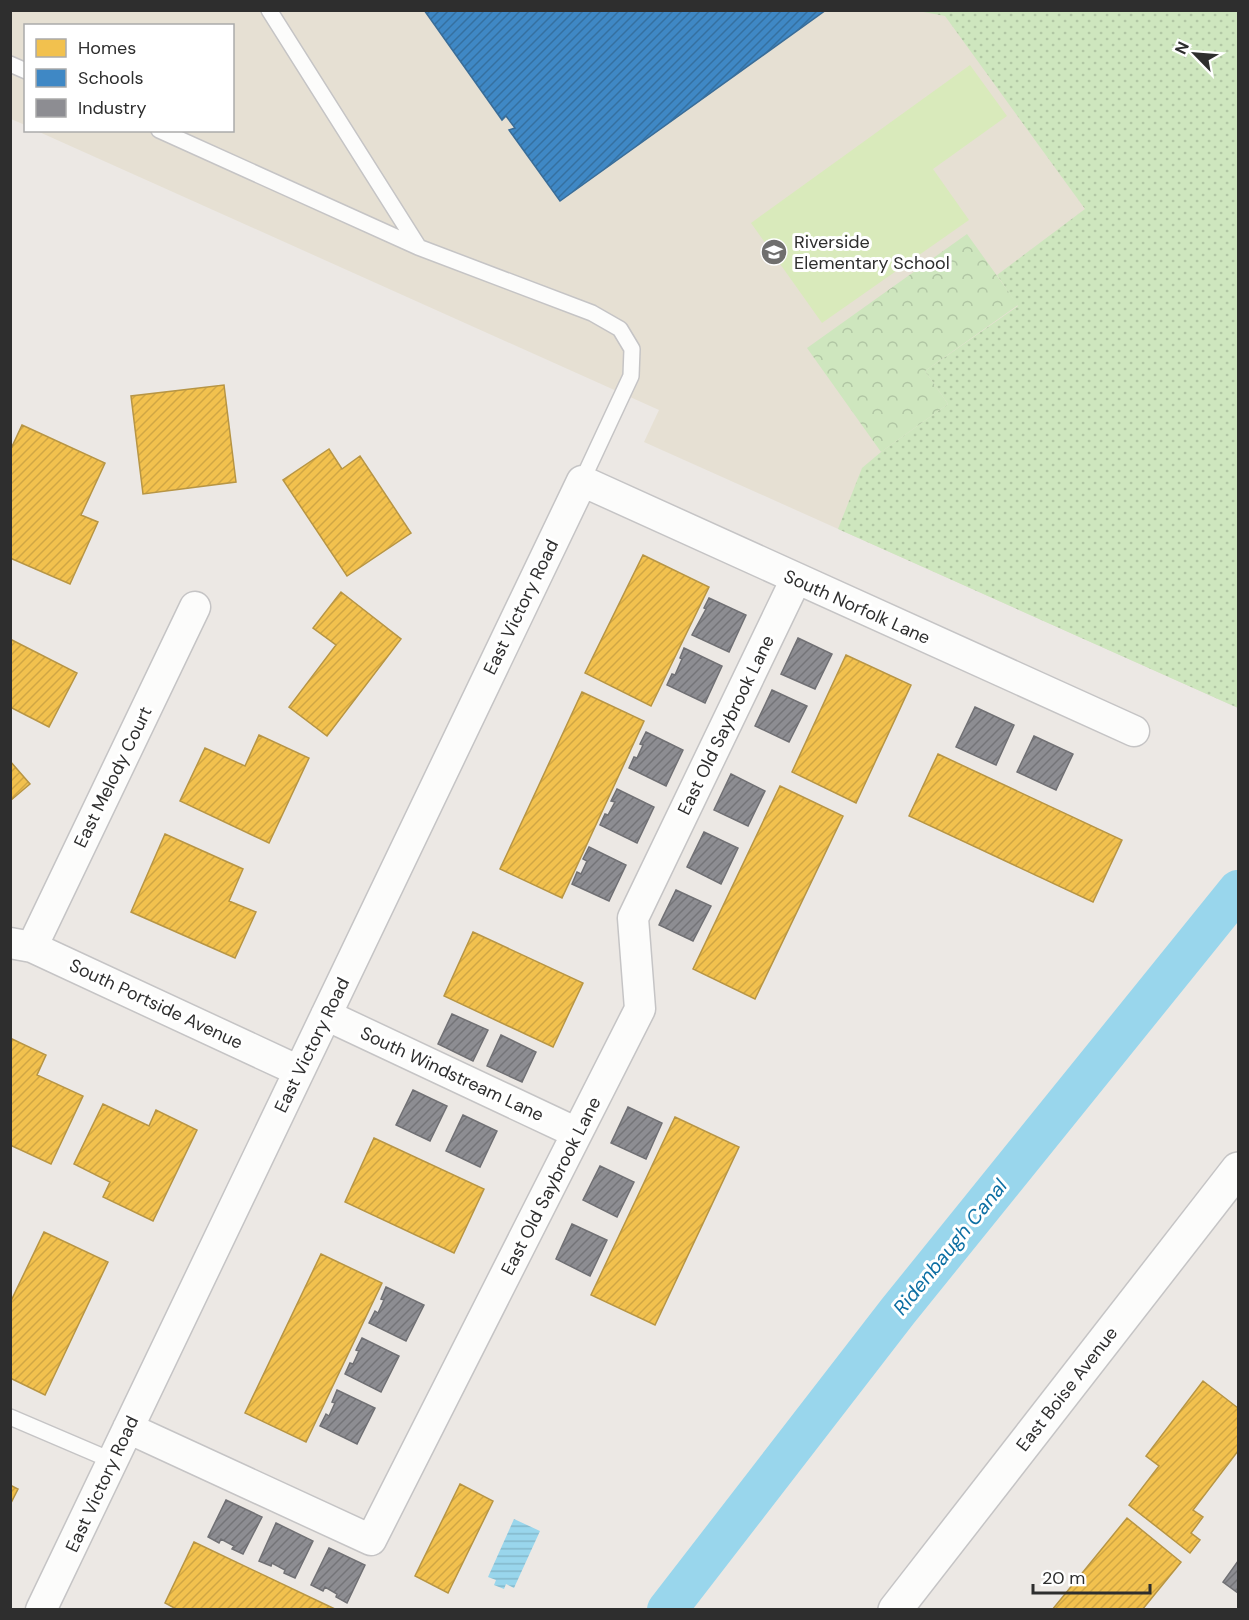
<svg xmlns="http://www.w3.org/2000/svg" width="1249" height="1620" viewBox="0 0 1249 1620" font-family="'DM Sans',sans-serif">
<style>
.education{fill:#e6e0d3}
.grass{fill:url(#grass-dots)}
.park{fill:url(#park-crowns)}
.pitch{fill:#d9eabb}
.water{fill:url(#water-rules)}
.homes{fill:url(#homes-hatch);stroke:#b79544;stroke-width:1.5}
.schools{fill:url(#schools-hatch);stroke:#3a6d98;stroke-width:1.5}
.industry{fill:url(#industry-hatch);stroke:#707074;stroke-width:1.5}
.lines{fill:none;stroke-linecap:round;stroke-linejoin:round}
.canal{stroke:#99d6ec;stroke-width:40}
.service-casing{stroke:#c5c4c5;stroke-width:18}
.minor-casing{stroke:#c5c4c5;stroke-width:33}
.tertiary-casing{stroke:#c5c4c5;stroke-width:36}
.service{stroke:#fcfcfb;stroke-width:15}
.minor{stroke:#fcfcfb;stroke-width:30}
.tertiary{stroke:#fcfcfb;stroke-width:33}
.labels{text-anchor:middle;stroke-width:6;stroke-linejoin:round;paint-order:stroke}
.poi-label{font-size:18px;fill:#2e2e2e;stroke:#fff;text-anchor:start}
.street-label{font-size:18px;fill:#2e2e2e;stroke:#fff}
.water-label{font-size:20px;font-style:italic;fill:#0d6fa3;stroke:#fff}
</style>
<defs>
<pattern id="grass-dots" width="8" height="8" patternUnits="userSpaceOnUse" patternTransform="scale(1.5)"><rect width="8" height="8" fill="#cee6be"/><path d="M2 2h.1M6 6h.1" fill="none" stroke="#b1c6a4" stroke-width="1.8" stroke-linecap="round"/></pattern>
<pattern id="park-crowns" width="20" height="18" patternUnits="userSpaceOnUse" patternTransform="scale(1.5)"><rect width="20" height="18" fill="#cee6be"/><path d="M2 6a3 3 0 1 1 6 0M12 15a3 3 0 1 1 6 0" fill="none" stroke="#b1c6a4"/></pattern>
<pattern id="water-rules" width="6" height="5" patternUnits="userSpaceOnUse" patternTransform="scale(1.5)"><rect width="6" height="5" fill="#99d6ec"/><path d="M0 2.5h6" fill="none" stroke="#84b8cb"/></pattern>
<pattern id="homes-hatch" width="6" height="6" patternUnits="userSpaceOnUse" patternTransform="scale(1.5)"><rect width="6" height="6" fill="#f2c14e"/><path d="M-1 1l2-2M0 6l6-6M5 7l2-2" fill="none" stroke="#d0a644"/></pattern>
<pattern id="schools-hatch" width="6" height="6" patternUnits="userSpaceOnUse" patternTransform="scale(1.5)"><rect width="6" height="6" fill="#3f88c5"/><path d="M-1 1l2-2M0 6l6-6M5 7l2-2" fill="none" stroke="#3570a0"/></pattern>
<pattern id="industry-hatch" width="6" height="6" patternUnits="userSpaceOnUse" patternTransform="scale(1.5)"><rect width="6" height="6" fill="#8d8d92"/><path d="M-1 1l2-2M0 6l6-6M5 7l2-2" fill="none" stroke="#747478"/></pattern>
</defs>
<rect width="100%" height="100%" fill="#ece8e4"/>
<path class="education" d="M11 11H1238V708L644 442 659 410 37 131 232 130V26H26L25 125 11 119Z"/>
<path class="grass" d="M918 11H1238V708L838 529 862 468 881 452 948 404 925 371 1018 306 997 275 1085 209 945 16Z"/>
<path class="park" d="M967 234 1018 305 925 371 948 404 881 452 807 348Z"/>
<path class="pitch" d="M970 65 1007 116 933 169 969 220 822 323 751 223Z"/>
<path class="water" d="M514 1519 540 1531 514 1588 506 1584 504 1589 494 1585 496 1580 488 1577Z"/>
<path class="homes" d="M224 385 236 482 143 494 131 396Z
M22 425 105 463 81 515 98 522 70 584 10 558V451Z
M329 449 342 469 360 456 411 533 347 576 283 480Z
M643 555 709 587 651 706 585 673Z
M341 592 401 639 327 736 289 707 336 645 313 628Z
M10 639 77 673 49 727 10 707Z
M846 655 911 685 856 803 792 772Z
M582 692 644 721 562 898 500 869Z
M259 735 309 758 269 843 180 801 205 748 245 766Z
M938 754 1122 840 1093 902 909 816Z
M10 761 30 784 10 801Z
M780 786 843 816 755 999 693 969Z
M165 834 243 869 229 901 256 912 235 958 131 912Z
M473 932 583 983 553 1047 444 996Z
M10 1038 46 1055 37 1075 83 1096 51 1164 10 1145Z
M103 1104 149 1126 156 1110 197 1130 153 1221 103 1197 110 1182 74 1164Z
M675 1117 739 1147 655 1325 591 1295Z
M374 1138 484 1189 454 1253 345 1202Z
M44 1232 108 1262 45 1395 10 1378V1303Z
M321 1254 382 1283 306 1442 245 1413Z
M1203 1381 1238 1408V1451L1193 1510 1203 1517 1191 1533 1200 1540 1190 1553 1129 1505 1159 1466 1146 1456Z
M460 1484 493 1501 448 1593 415 1576Z
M10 1485 18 1489 10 1505Z
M1127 1518 1181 1562 1142 1610H1052Z
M194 1542 337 1610H178L165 1603Z"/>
<path class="schools" d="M424 10H826L560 201 509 130 515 128 506 116 502 120Z"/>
<path class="industry" d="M709 598 746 615 729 652 692 635 706 609 704 608Z
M798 638 832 654 815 689 781 674Z
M684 648 722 666 705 703 667 685 672 674 675 675 682 659 680 658Z
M772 690 807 706 789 742 755 726Z
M975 707 1014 725 996 765 956 747Z
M646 732 683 750 666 786 629 768 634 757 637 758 643 745 640 744Z
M1034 736 1073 754 1056 790 1017 772Z
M731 774 765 791 748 826 714 810Z
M617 789 654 807 637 843 600 825 605 814 608 815 615 802 611 801Z
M704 832 738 848 721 884 687 867Z
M589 847 626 865 609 901 572 884 577 872 581 874 587 861 583 859Z
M676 890 711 906 693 941 659 925Z
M452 1014 488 1030 473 1061 438 1044Z
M501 1035 536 1052 522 1082 487 1066Z
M413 1090 447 1106 430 1141 396 1125Z
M628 1107 662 1123 646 1159 611 1143Z
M463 1115 497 1131 480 1167 446 1151Z
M600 1166 634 1182 617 1217 583 1200Z
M572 1224 607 1240 590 1276 556 1259Z
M386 1287 424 1305 406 1341 369 1323 375 1311 378 1313 384 1300 381 1299Z
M362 1338 399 1356 381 1392 345 1374 350 1363 353 1364 359 1351 356 1350Z
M337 1390 375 1408 357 1444 320 1426 326 1414 329 1416 335 1403 332 1402Z
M226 1500 262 1517 243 1554 232 1549 234 1546 221 1539 219 1543 208 1537Z
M276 1523 313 1541 295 1578 284 1573 285 1570 272 1563 271 1566 259 1561Z
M329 1548 365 1565 347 1603 336 1597 337 1594 325 1587 323 1591 311 1585Z
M1238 1561V1593L1223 1582Z"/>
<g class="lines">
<path class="canal" d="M667 1610 898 1311 1238 890"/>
<defs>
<path id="service" d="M269 10 418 246
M10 64 26 71
M159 130 418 247 592 313 620 329 632 349 631 376 582 481
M10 1417 113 1461"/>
<path id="minor" d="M10 943 32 947 299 1071
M32 947 195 607
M326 1015 577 1133
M128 1428 371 1540 640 1009 633 918 796 579
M41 1610 582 481 1134 731"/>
<path id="tertiary" d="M895 1610 1238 1169"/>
</defs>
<use href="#service" class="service-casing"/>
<use href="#minor" class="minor-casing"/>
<use href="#tertiary" class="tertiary-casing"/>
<use href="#service" class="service"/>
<use href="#minor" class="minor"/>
<use href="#tertiary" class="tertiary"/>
</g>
<defs>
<symbol id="school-disc" viewBox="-11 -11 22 22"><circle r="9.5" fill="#706f6e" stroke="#fff"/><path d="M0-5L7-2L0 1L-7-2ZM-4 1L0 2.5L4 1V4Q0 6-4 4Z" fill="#fff"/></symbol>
</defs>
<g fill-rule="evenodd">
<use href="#school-disc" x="759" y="237" width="30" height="30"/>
</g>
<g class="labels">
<g class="poi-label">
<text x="794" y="248">Riverside<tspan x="794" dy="21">Elementary School</tspan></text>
</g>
<g class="street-label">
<text transform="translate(521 607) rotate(-64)" y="6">East Victory Road</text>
<text transform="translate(857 607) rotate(24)" y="6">South Norfolk Lane</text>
<text transform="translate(726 725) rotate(-64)" y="6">East Old Saybrook Lane</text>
<text transform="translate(113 777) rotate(-64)" y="6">East Melody Court</text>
<text transform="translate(156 1004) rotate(25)" y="6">South Portside Avenue</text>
<text transform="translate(312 1045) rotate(-64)" y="6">East Victory Road</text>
<text transform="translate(452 1074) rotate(25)" y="6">South Windstream Lane</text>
<text transform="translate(551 1186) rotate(-63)" y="6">East Old Saybrook Lane</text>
<text transform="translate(1067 1389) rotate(-52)" y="6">East Boise Avenue</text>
<text transform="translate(102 1484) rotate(-65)" y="6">East Victory Road</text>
</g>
<g class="water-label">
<text transform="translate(950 1247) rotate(-51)" y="7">Ridenbaugh Canal</text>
</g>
</g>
<rect width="1249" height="1620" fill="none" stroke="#2e2e2e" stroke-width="24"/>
<rect x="24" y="24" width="210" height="108" fill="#ffffff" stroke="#ababab" stroke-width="1.5"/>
<rect x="36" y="39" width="30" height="18" fill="#f2c14e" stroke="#ababab" stroke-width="1.5"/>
<text x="78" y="54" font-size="18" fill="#2e2e2e">Homes</text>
<rect x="36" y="69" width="30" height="18" fill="#3f88c5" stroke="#ababab" stroke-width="1.5"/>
<text x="78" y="84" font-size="18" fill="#2e2e2e">Schools</text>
<rect x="36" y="99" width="30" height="18" fill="#8d8d92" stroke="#ababab" stroke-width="1.5"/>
<text x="78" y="114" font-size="18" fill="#2e2e2e">Industry</text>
<g transform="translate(1195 54) rotate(295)" stroke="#ffffff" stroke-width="4.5" paint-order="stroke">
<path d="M0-4.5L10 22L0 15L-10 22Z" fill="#2e2e2e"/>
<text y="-9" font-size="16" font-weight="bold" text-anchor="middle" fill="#2e2e2e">N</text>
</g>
<path d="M1033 1584v9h117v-9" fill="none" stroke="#2e2e2e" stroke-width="3"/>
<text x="1042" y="1584" font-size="18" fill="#2e2e2e" stroke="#ffffff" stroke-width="4.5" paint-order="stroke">20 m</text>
</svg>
